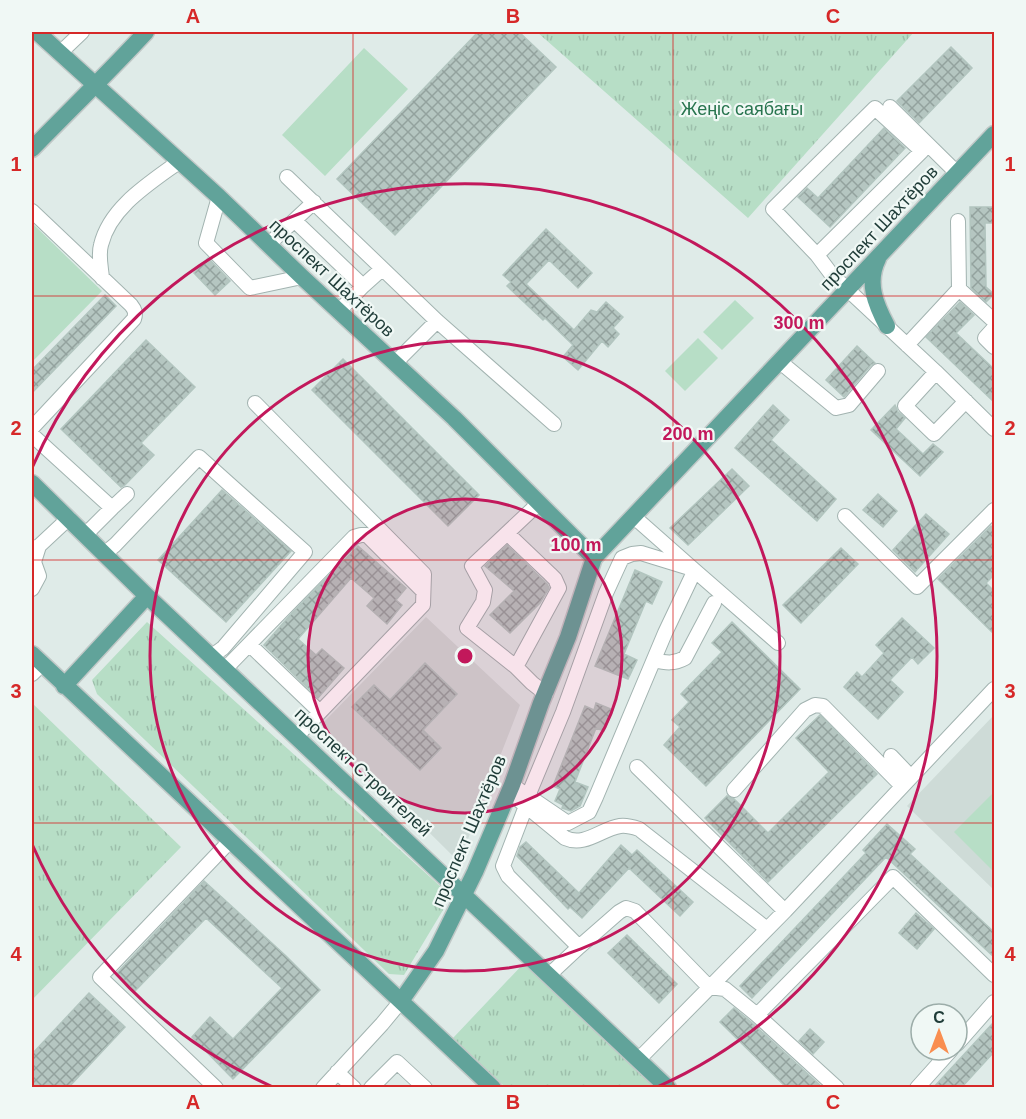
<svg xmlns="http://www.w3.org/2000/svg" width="1026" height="1119" viewBox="0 0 1026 1119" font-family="Arial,sans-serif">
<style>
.built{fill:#cedbd7}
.grass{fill:#b7dec6}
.park{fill:url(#park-tufts)}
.building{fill:url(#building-cross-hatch);stroke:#b2c5bf;stroke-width:1.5}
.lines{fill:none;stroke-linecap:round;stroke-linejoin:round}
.minor-casing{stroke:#a2b3b0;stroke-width:16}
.major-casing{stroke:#c0c8c7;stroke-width:19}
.minor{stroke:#fff;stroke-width:14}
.major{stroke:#61a39a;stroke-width:16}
.grid{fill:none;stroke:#d62828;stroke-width:1.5;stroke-opacity:0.55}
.ring{fill:none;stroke:#c2185b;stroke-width:3}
.labels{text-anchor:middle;stroke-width:4.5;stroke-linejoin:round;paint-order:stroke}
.park-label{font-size:18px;fill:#28754f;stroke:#f0f8f5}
.street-label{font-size:18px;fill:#1f3c38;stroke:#f0f8f5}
.centre{fill:#c2185b;stroke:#f0f8f5;stroke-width:3}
.ring-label{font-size:18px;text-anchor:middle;font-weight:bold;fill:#c2185b;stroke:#f0f8f5;stroke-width:4.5;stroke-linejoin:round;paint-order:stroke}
.neatline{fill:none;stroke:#d62828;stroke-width:2}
.grid-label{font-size:20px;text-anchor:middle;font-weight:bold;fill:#d62828}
</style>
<defs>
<pattern id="park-tufts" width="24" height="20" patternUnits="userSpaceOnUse" patternTransform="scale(1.5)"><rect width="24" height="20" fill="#b7dec6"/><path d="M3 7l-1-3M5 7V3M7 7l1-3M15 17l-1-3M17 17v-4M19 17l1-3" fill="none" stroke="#9dbfab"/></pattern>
<pattern id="building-cross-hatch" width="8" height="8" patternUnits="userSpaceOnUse" patternTransform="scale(1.5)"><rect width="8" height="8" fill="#b5c6c1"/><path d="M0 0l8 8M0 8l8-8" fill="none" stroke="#93a29e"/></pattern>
</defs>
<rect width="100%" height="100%" fill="#dfebe8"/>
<path class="built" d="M426 617 520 705 459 862 321 725Z
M994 715V890L907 806Z"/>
<path class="grass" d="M364 48 408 89 325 176 282 135Z
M32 223 102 291 32 362Z
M735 300 754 318 722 350 703 332Z
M698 338 718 358 685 391 665 371Z
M994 792V872L954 832Z"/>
<path class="park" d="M537 32H914L748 218Z
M147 622 440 886 446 894V905L404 975 389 974 97 694 92 680Z
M32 703 181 847 32 1000Z
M525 962 657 1087H505L453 1038Z"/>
<path class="building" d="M478 32H519L556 67 395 235 337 179Z
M951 47 972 68 919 123 897 101Z
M884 128 905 148 830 227 798 197 807 188 818 198Z
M970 207H994V223H985L986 287 994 294 986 302 971 288Z
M546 229 592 273 578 288 549 260 526 284 574 330 591 310 597 312 606 302 623 317 613 328 619 334 608 347 602 341 578 370 563 357 573 345 545 318 543 320 507 286 511 282 503 275Z
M208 258 230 281 215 295 194 273Z
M105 295 116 306 32 393V370Z
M960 302 974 315 956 333 994 369V402L926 337Z
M146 340 195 387 141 443 154 455 125 485 121 487 61 429Z
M857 346 875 363 871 365 844 397 826 380Z
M343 359 479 495 448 526 312 390Z
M773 405 789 420 771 440 836 499 817 521 735 448Z
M895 405 898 412 905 418 896 429 923 454 933 444 943 452 920 476 871 430Z
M732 469 749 486 688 545 670 528Z
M222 490 291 551 226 622 158 560Z
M878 494 897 511 883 527 863 510Z
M926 514 949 534 915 572 893 550Z
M991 526 994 529V575L986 583 994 591V634L938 579Z
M507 545 547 584 549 588 540 603 510 633 490 615 514 591 485 566Z
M358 546 406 588 396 600 402 605 387 624 367 606 374 598 351 578 298 639 316 655 322 649 344 668 318 698 264 645 292 613Z
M841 548 858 564 801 623 783 605Z
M635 570 662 582 652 604 646 601 624 654 637 660 628 679 595 666Z
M902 618 934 648 918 664 912 657 890 680 903 692 878 719 844 687 857 672 862 677 884 653 876 645Z
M732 622 800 689 706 786 664 745 680 727 672 720 689 702 681 694 722 652 712 643Z
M425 663 457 694 423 730 441 748 420 770 352 707 374 685 390 700Z
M596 703 613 710 604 731 596 728 575 782 588 787 580 806 571 811 562 808 563 805 555 801 560 789 553 786 585 706 594 710Z
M820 715 877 774 768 882 705 818 727 796 734 799 768 833 829 772 796 738Z
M887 824 915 849 910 854 994 932V957L886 857 752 998 740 986 866 853 863 850Z
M526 842 579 893 621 845 632 855 637 850 693 902 680 916 629 868 582 918 570 907 568 909 517 856 520 847Z
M204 881 286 956 320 990 233 1079 192 1037 210 1017 233 1039 282 988 206 918 135 991 117 973Z
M916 913 934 929 917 949 899 933Z
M627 935 677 984 659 1003 608 953Z
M89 993 125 1027 68 1088H32V1054Z
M734 1008 751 1022 823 1088H787L720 1022Z
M994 1022V1052L961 1088H933Z
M810 1029 824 1042 813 1054 799 1041Z"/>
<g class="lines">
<defs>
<path id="minor" d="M60 53 82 32
M890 107 957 173
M287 177 437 321 554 424
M219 197 206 243 250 288 302 277
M32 211 131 305C135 310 136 313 134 319L32 428
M295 221 363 286
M958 221 959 289
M268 245 314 202
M817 255 922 151 875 108 773 209 817 255 832 275 936 372 994 429
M102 278C101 267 98 255 101 245 110 207 150 183 180 161
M339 311 363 286 382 269
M994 328 985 338 994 347
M907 345 959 289 994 321
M779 361 836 408 849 405 878 371
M395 363 437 321
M936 372 905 406 934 434 966 401
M255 403 424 574 423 605 297 736
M32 435 112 508 85 535
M538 504 472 566 485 590 483 602 467 628 516 667 532 683 546 694
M112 508 127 494
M845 516 917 587 994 510
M507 533 550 574 555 579 559 588 516 667
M32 549 39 546 69 518
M104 554 115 545 199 457 305 552 223 648 212 656
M32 589 39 576 34 562 39 546
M250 645 320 712
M654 660C666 663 674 664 685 658L714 603
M225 669 354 537 361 535H367L423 591
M32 674 42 664
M891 756 911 777
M637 767 785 911
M512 785 568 823 589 812 596 797 665 633 693 574V569L633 516
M734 790 805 710 815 705 823 706 902 786
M528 796 563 712 606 593 622 558 632 554 641 553 693 569 778 643
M520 801 565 838C585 847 601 829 620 826 627 825 633 827 639 829L767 929
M526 806 503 866 508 876 579 947 619 912 626 908 635 911 709 987 725 989 757 1015 837 1088
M549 975 579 947
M757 1015 893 877 994 975
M957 1044 994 1002
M639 1059 785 911 994 689
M337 1072 354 1088
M216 1088 100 977 230 841
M323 1088 382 1024 401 1001
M371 1088 397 1062 425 1088
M917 1088 951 1050"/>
<path id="major" d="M37 32 219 197 302 277 454 418 594 558
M32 149C70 110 109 72 146 32
M878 259C866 283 876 305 887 326
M32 483 147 596 668 1088
M32 654 493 1088
M64 686 147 596
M401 1001 436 951 475 872 512 785 541 703 568 637 594 558 994 134"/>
</defs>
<use href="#minor" class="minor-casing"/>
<use href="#major" class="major-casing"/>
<use href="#minor" class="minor"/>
<use href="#major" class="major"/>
</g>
<path class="grid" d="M353 32V1088M673 32V1088M32 296H994M32 560H994M32 823H994"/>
<circle cx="465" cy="656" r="157" fill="#c2185b" fill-opacity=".12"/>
<g class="ring">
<circle cx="465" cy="656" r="157"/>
<circle cx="465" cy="656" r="315"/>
<path d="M273 1087A472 472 0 0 1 32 844M32 468A472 472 0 1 1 657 1087"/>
</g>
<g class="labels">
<g class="park-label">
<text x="742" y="115">Жеңіс саябағы</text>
</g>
<g class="street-label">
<text transform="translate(879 228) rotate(-47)" y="6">проспект Шахтёров</text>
<text transform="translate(332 278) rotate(43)" y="6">проспект Шахтёров</text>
<text transform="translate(363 772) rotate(43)" y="6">проспект Строителей</text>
<text transform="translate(469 831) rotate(-67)" y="6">проспект Шахтёров</text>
</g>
</g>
<circle cx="465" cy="656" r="9" class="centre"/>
<g class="ring-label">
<text x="799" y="329">300 m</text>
<text x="688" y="440">200 m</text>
<text x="576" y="551">100 m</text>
</g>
<rect width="1026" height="1119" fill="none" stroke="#f0f8f5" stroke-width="66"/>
<g transform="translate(939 1032)"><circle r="28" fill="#f0f8f5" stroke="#9cada9" stroke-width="1.5"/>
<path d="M0-4.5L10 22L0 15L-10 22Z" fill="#f98e50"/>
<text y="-9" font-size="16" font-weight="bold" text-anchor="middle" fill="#1f3c38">С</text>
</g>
<rect x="33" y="33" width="960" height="1053" class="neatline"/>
<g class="grid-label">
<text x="193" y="23">A</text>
<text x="513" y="23">B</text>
<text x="833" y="23">C</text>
<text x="16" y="171">1</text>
<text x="1010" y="171">1</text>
<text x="16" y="435">2</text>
<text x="1010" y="435">2</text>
<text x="16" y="698">3</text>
<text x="1010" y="698">3</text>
<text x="16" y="961">4</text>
<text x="1010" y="961">4</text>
<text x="193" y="1109">A</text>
<text x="513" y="1109">B</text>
<text x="833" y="1109">C</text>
</g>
</svg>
